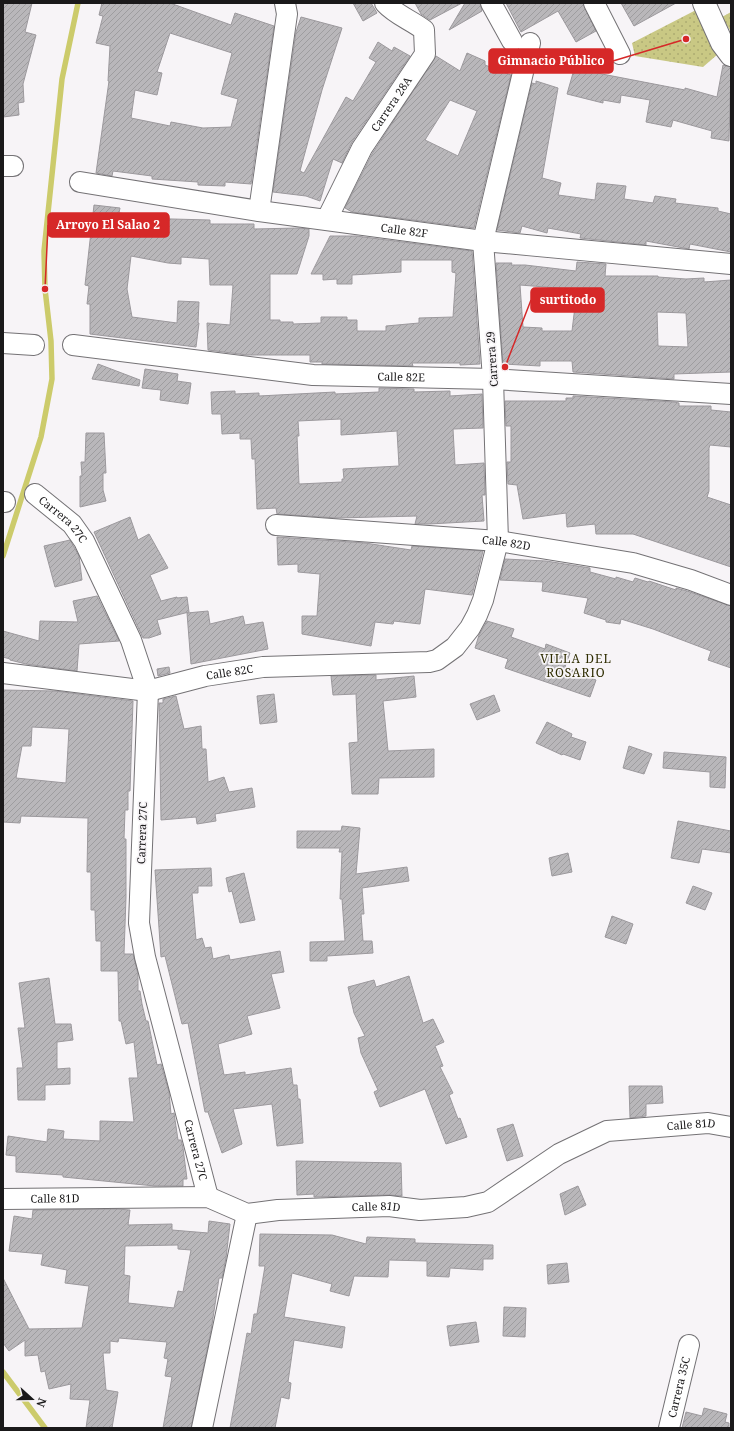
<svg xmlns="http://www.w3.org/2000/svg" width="734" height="1431" viewBox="0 0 734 1431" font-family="'Noto Serif',serif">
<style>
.grass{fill:url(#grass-dots)}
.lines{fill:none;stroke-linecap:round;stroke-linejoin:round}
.stream{stroke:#cccb6b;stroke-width:5.5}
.building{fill:url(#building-hatch);stroke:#9c999d;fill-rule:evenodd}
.minor-casing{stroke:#747275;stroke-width:22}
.tertiary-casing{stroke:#747275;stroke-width:24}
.minor{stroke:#fff;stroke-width:20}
.tertiary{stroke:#fff;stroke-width:22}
.labels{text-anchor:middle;stroke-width:3.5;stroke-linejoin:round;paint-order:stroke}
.street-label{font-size:11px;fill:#1a191a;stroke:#f7f4f7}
.neighbourhood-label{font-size:12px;letter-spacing:1px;fill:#2f2d02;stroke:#f7f4f7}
.leader{fill:none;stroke:#d62828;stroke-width:1.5}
.callout-dot{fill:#d62828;stroke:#f7f4f7;stroke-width:1.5}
.callout{fill:#d62828;stroke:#d62828;stroke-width:1.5}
.callout-label{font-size:12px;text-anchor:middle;font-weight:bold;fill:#fff}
</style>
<defs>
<pattern id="grass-dots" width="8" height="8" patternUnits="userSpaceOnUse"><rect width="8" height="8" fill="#c9c884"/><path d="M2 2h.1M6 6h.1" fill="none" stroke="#acab71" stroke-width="1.8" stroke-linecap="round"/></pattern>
<pattern id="building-hatch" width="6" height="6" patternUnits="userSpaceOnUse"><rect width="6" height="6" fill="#b9b7ba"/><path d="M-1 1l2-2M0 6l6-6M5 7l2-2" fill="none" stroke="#9e9d9f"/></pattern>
</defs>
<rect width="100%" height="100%" fill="#f7f4f7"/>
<path class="grass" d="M696 10 718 54 703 67 635 56 632 43Z
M731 12V32L722 17Z"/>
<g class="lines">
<path class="stream" d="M3 556 41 437 52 379 51 341 45 289 44 251 62 79 78 3
M3 1372 45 1428"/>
</g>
<path class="building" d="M3 3H32L25 32 36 35 23 84 24 102 18 103 19 115 3 117Z
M102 3H170L231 25 235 13 274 26 251 184 225 182V186L198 185V182L152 179V176L113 171 112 176 96 173 109 81H108L110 46 96 43 103 16 99 15ZM170 33 232 53 221 94 238 99 231 127 203 128 171 122 170 126 131 118 135 90 157 95 162 73 157 72Z
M353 3H371L377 13 363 21Z
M415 3H462L430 20 421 14Z
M465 3H480L482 11 449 30Z
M506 3H583L596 31 576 42 558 11 521 32Z
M621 3H676L634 26Z
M301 17 342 28 322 90 300 171 304 173 346 97 353 101 376 62 369 58 378 42 392 51 394 47 410 56 352 142 342 163 333 159 320 201 306 196 273 192 296 32Z
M467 53 485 61V65L511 75 474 228 352 212 345 208 372 154 436 56 460 71ZM450 100 477 111 458 156 425 140Z
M723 65 731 67 729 141 711 138 712 131 673 120 671 127 646 122 650 100 621 95 620 103 603 100V103L567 94 575 66 602 74 685 90V88L717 97Z
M536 81 558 88 542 178 561 183 558 195 595 200 597 183 626 186 624 199 653 203 655 196 676 199 675 203 718 208V211L731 214V252L690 244 689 249 646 241V245L580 238 581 234 548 228 547 233 522 226 520 233 497 230 532 83 536 84Z
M94 205 120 208 119 213 136 215 135 218 210 220V224H254V229L298 228 309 229V236L297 274H270V320H280V322H293V324L321 323V317H347V320H357V331H386V326L419 323V318L453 317 456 273 452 272V260H401V272L352 275V284H337V279L323 280V274H311L330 236H356L472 251 480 364 460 365V363H412L413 366 322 364V362H310V355H247L208 350 207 323 230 325 233 285H210L209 259 181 257V264L168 263 131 256 127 289 132 317 177 323 178 301 199 302 198 323H199L196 347 90 334V304H87L89 286 85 285Z
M577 262 606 264 605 276H658V277L686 279 704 278V282L731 280V372L674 374V379L573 372 572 361H540V366L503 364 496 263H512L511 265H525L576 271ZM520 285 570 289V298H576L572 331H542V328L523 327ZM657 312 686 313 688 347 658 346Z
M98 364 140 380 139 386 92 379Z
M145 369 178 374 177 381 191 383 188 404 160 400 161 390 142 388Z
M379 388 414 389V392L450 391V396L482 394 483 428 453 429 455 465 484 463 485 495H482L484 521 429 524H415L417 516 337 518 277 514 276 508 257 509 255 459H252L251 439H240V433L222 434 221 414H212L211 392 235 391V394L259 393V396L335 392V394L379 392ZM341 419V435L397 431 399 466 343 469 344 479H342V482L299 484 297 436H299L298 421Z
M573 396 674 402 679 403V406H711V410L731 412V447L710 445 709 448V491L707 497 731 505V567L633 534H596L595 524 567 527 566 513 523 519 517 485 508 484 507 462H511V426H506L505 401H566V398H573Z
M86 433H104L106 473H103V490L106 501 80 507V476H82L81 462H85Z
M130 517 138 540 149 534 168 568 150 575 161 601 177 597V598L187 597 189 612 157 620 161 634 149 638H143L94 532Z
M277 537 365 543 411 550 412 546 483 551 472 595 425 589 420 624 394 621 393 624 375 622 371 646 302 634V616H317L320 574 298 572V564L278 565Z
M70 540 79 556 82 580 55 587 44 546Z
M505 559 546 561 590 568V572L616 579V577L633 582 635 578 648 582 649 581 676 590V588L687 591 731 606V668L708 660 711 651 653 629 621 619 620 624 606 622V620L584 613 588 598 542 591 543 582 500 580Z
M97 596 119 641 79 644 77 671 26 664 10 660V659L3 657V631L39 641 40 621 78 622 73 601Z
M208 611 210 624 243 616 245 625 263 622 268 649 191 664 187 613Z
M487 621 514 629 511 637 545 649 546 644 570 653 565 667 596 680 590 697 505 668 508 659 475 648 479 635Z
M169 667 170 673 158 676 157 669Z
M376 675V680L414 676 416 697 383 701 388 751 434 749V777L379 778 378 794H352L349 743 358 742 356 694 333 695 331 676Z
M3 690 55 691 133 701 130 791H128V810H125L124 839H126V897L124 954H133L138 974V991H140L142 1004 146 1021H148L157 1065 161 1064 169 1092 171 1114 174 1113 178 1140H181L183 1148 187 1179H183V1186H155L63 1177V1175L16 1172V1156L6 1155 8 1136 47 1142 48 1129 64 1131 63 1139 100 1141V1121L134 1122 129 1078H138L134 1042 126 1044 121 1021H119L118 971H101V941H96L95 910H91V872H87L88 818 21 816 20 823 3 822ZM32 727 69 729 66 783 16 778 22 746H31Z
M274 694 277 722 260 724 257 696Z
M494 695 500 711 477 720 470 704Z
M176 696 184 729 201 726 202 749H206L208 782 224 777 229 792 252 788 255 807 215 814 216 821 197 824 196 817 161 820 159 703H163V699Z
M547 722 572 734 571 737 586 742 580 760 563 754 562 755 536 743Z
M629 746 652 754 644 774 623 768Z
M664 752 726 757 725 788 710 787V772L663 768Z
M678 821 731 831V853L702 849 699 863 671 858Z
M342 826 360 828 356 874 407 867 409 881 362 888 364 914H361L363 941H372L373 953 327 956V961H310V942L345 941 342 899H340L342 852H339L340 848H297V831H341Z
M568 853 572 872 552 876 549 858Z
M211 868 212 886H198V893H192L196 940 202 938 205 948 211 947 213 959 229 955 230 960 280 951 284 972 271 974 280 1008 247 1016 252 1034 218 1044 224 1075 245 1072V1075L291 1068 293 1085H297L298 1099H300L303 1143 277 1146 272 1104 233 1109 242 1144 222 1153 208 1112H205L188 1023 182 1024 165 956 161 957 155 870Z
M244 873 255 920 240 923 232 891 229 892 226 878Z
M693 886 712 893 705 910 686 903Z
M612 916 633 924 626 944 605 937Z
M409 976 423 1023 433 1019 444 1042 435 1046 443 1066 440 1067 453 1093 449 1095 458 1119 460 1118 467 1137 446 1144 425 1089 380 1107 374 1092 378 1090 361 1053 358 1038 365 1036 354 1013 348 987 374 980 376 987Z
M49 978 55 1024H71L73 1040 57 1042V1069L70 1068V1084L45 1085V1100H18L17 1068H23L18 1028H25L19 983Z
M629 1086H662L663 1103 646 1104V1116L630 1118Z
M513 1124 523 1156 507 1161 497 1129Z
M296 1161 401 1163 402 1196 389 1195 314 1197V1194L297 1195Z
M578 1186 586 1205 565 1215 560 1194Z
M117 1209 130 1210 128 1225 172 1224V1230L208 1233 209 1221 230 1224 226 1258 222 1278H219L211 1331 191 1428H163L172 1377 165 1376 168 1359 164 1358 167 1342 119 1338 118 1342 110 1341V1353H103L106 1390 118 1392 112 1428H86L90 1400 70 1399 71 1384 49 1389 45 1371 41 1372 38 1355 25 1356V1340L9 1351 3 1343V1278L29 1329 82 1328 89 1286 65 1283 67 1270 41 1265 43 1254 9 1251 14 1216 32 1219 33 1210ZM178 1245V1249L191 1250 183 1292 178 1291 174 1308 128 1303 130 1276 124 1275 125 1246Z
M260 1234 332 1235 366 1244 367 1237 415 1239V1243L493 1245V1259H483V1270L450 1268 449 1277 427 1276V1261L389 1260 388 1277 354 1276 349 1296 330 1291 332 1284 292 1273 284 1317 345 1327 342 1348 294 1340 288 1382 291 1383 289 1399 281 1397 275 1428H230L247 1333 251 1334 254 1314H257L265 1266H259Z
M567 1263 569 1282 548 1284 547 1265Z
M504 1307 526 1308 525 1337 503 1336Z
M476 1322 479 1342 450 1346 447 1326Z
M704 1408 727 1414 725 1422 729 1423V1428H682L686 1412 702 1416Z"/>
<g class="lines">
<defs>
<g id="minor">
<path d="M491 3 512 41"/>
<path d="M594 3 620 54"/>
<path d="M3 166H13"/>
<path id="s1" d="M80 182 259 211 483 241 731 264"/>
<path d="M259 211 287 14 285 3"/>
<path id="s2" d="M327 219 362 148 425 54 424 30C411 20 396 15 385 3"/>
<path d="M3 343 34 345"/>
<path id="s3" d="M73 345 313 375 493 379 731 394"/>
<path id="s4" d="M35 494 72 524 84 541 131 640 148 691 139 923 145 957 208 1197"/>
<path d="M3 502H5"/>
<path id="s5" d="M276 525 498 541 633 563 691 580 731 595"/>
<path id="s6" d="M3 673 148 691 205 676 263 667 429 662 437 660 455 647 470 628 477 615 483 600 498 541 493 379 483 241 530 43"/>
<path id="s7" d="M3 1199 208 1197 247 1214 278 1210 389 1206 420 1210 466 1207 488 1202 559 1154 607 1131 708 1123 731 1127"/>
<path d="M202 1428 247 1214"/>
<path id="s8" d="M669 1428 689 1345"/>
</g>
<path id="tertiary" d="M704 3 722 43 731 55"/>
</defs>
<use href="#minor" class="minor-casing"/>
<use href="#tertiary" class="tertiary-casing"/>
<use href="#minor" class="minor"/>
<use href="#tertiary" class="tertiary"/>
</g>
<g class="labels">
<g class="street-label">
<text dy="4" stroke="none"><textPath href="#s2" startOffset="132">Carrera 28A</textPath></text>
<text dy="4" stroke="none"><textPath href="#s1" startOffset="328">Calle 82F</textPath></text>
<text transform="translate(492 359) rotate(-94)" y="4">Carrera 29</text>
<text dy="4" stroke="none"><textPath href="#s3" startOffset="330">Calle 82E</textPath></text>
<text dy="4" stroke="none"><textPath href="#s4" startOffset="38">Carrera 27C</textPath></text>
<text dy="4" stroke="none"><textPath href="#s5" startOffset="231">Calle 82D</textPath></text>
<text dy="4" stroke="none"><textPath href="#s6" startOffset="230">Calle 82C</textPath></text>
<text transform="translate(142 833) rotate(-88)" y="4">Carrera 27C</text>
<text dy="4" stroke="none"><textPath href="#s7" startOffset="713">Calle 81D</textPath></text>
<text dy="4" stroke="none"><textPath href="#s4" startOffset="698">Carrera 27C</textPath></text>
<text dy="4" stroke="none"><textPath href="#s7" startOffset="52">Calle 81D</textPath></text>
<text dy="4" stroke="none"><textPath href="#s7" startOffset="377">Calle 81D</textPath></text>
<text dy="4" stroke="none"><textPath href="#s8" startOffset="42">Carrera 35C</textPath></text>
</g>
<g class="neighbourhood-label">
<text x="576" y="663">VILLA DEL<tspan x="576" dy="14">ROSARIO</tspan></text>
</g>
</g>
<path class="leader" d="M686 39L613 61M45 289L48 225M505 367L531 300"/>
<g class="callout-dot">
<circle cx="686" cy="39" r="4"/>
<circle cx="45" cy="289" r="4"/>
<circle cx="505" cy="367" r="4"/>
</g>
<g class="callout">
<rect x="489" y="49" width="124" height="24" rx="4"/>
<rect x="48" y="213" width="121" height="24" rx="4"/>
<rect x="531" y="288" width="73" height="24" rx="4"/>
</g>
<g class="callout-label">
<text x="551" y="65">Gimnacio Público</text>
<text x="108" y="229">Arroyo El Salao 2</text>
<text x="568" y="304">surtitodo</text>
</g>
<rect width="734" height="1431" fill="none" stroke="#1a191a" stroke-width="8"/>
<g transform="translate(32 1399) rotate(111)" stroke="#f7f4f7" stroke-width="3" paint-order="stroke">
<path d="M0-3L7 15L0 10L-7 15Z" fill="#1a191a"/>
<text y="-6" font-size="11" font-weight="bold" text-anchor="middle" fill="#1a191a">N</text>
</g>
</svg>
